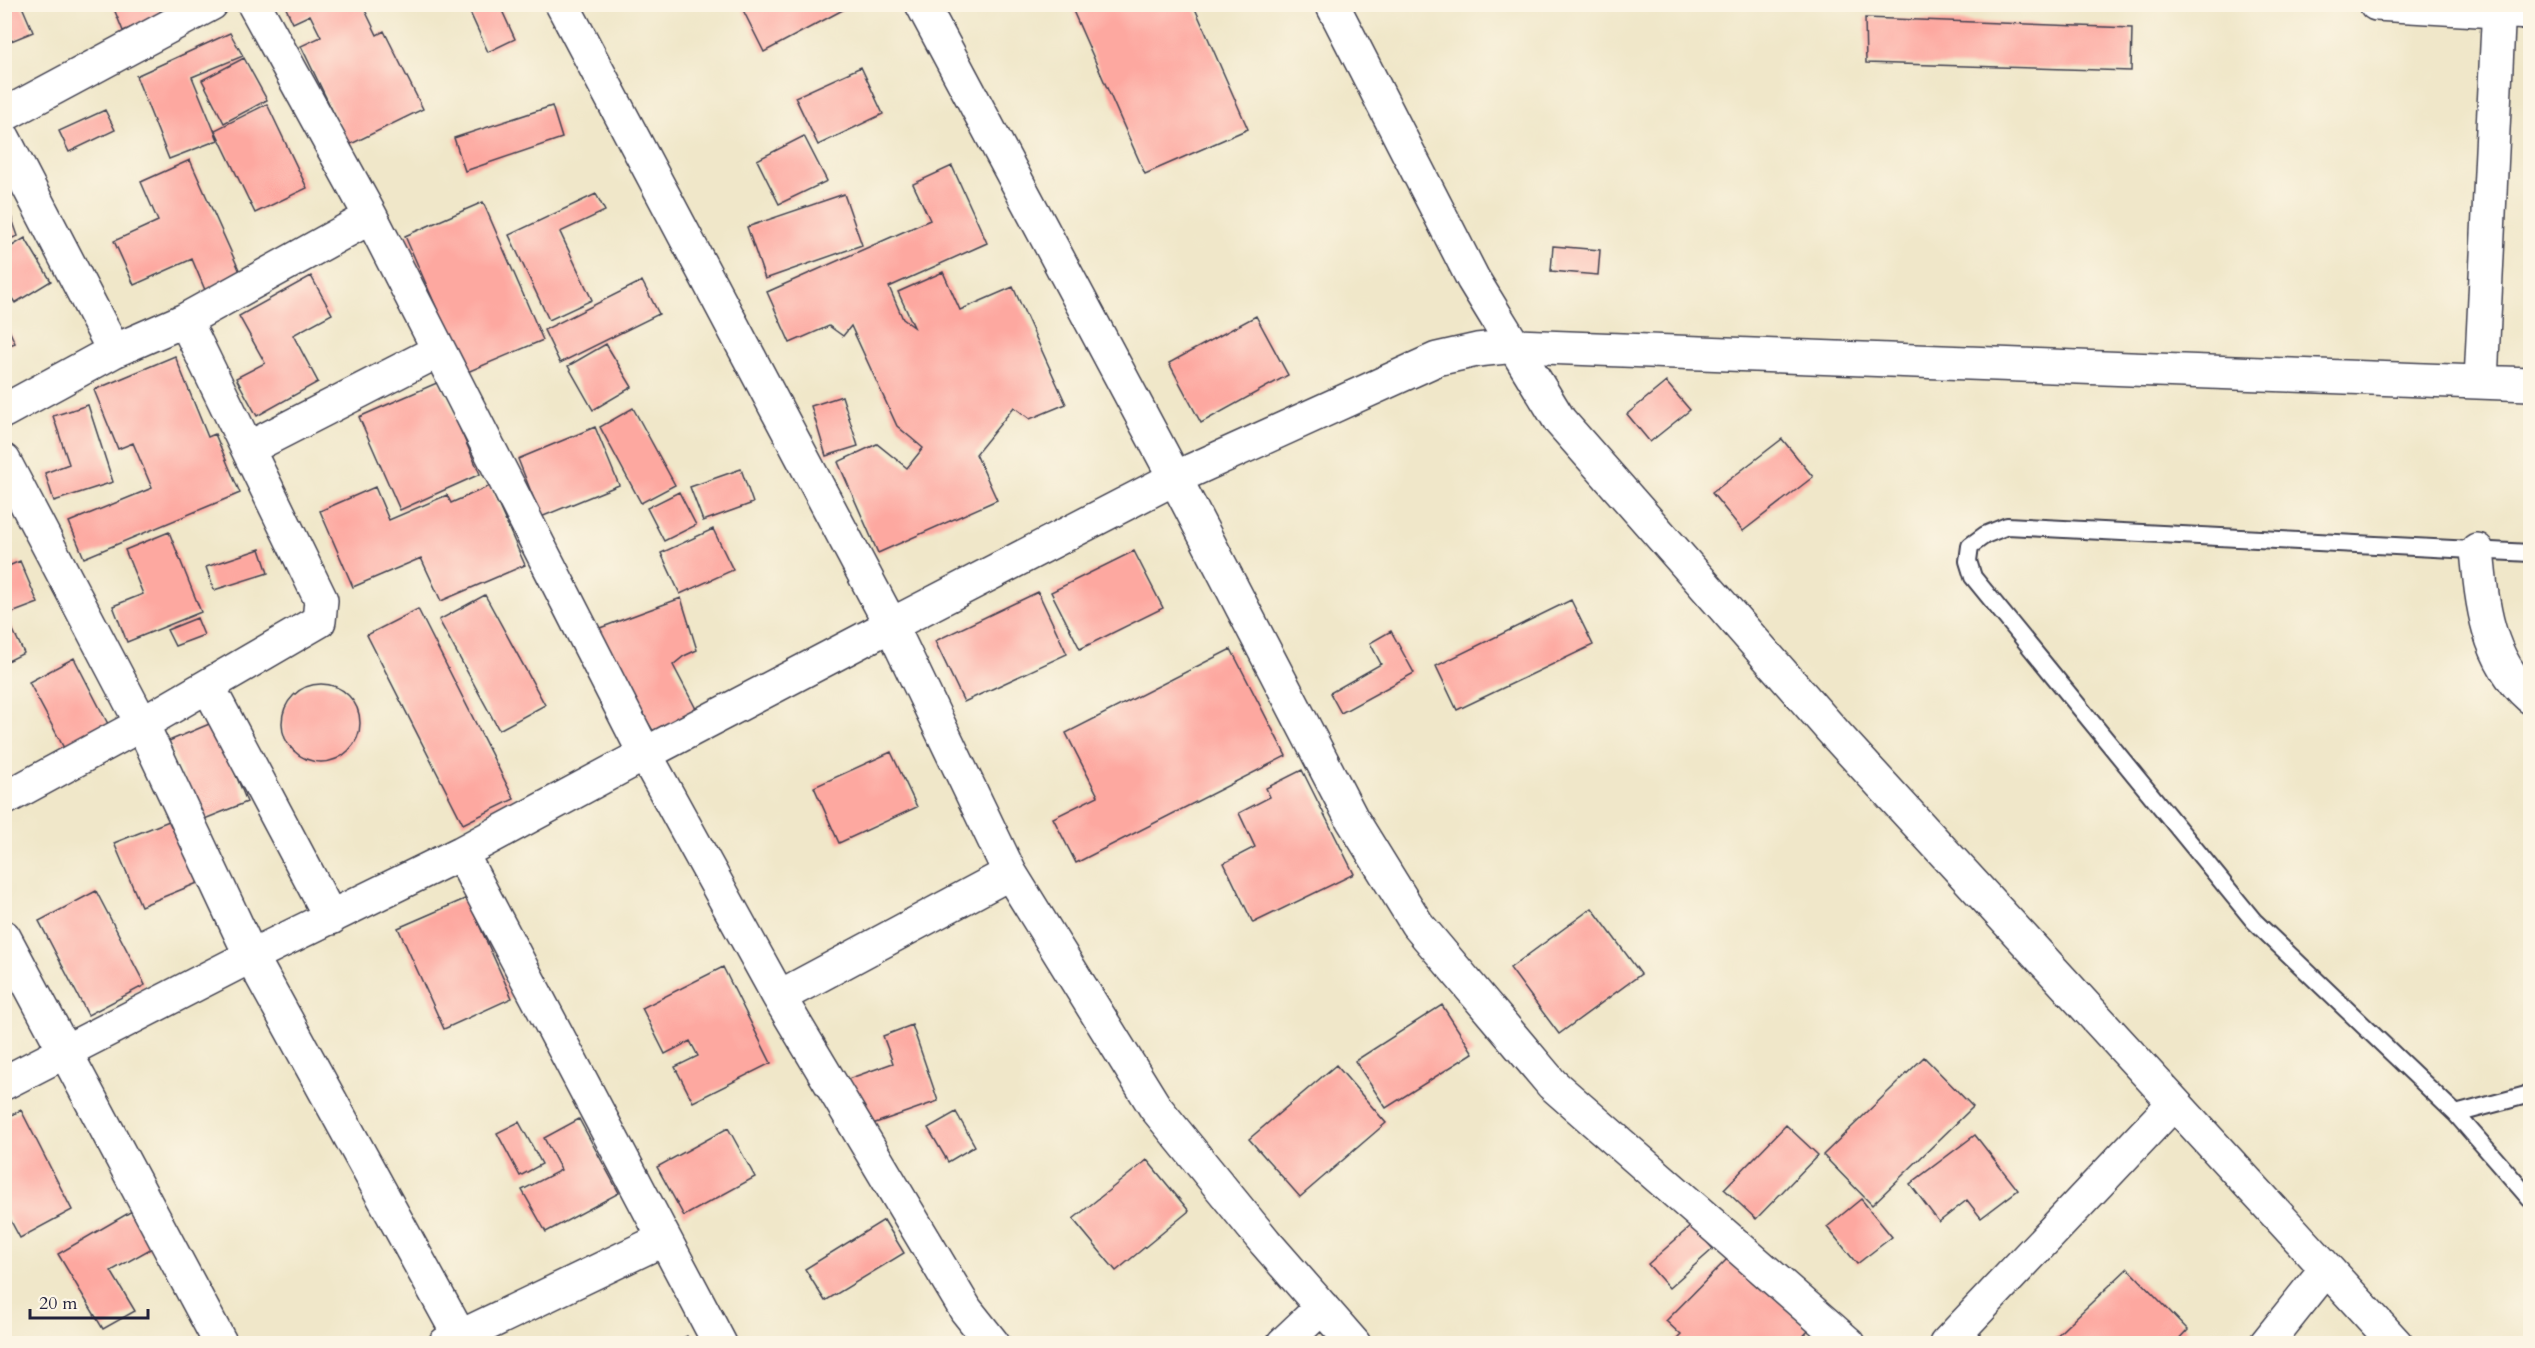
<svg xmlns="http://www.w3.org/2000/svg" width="2535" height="1348" viewBox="0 0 2535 1348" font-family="Cardo,serif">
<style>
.building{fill:#fda8a0}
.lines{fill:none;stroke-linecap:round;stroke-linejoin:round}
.service-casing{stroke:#414050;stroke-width:20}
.minor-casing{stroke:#414050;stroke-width:36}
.tertiary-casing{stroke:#414050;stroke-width:36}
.service{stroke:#fff;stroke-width:16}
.minor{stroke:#fff;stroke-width:33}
.tertiary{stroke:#fff;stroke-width:33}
</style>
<rect width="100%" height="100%" fill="#fcf5e5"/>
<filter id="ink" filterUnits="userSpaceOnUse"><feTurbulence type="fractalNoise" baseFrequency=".0167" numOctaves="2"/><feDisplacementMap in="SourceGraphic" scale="12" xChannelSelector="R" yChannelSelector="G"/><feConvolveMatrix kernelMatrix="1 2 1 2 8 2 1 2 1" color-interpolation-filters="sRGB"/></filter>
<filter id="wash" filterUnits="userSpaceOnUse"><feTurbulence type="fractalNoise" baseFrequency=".008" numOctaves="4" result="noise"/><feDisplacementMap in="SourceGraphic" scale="24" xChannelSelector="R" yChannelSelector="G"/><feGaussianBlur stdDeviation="1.35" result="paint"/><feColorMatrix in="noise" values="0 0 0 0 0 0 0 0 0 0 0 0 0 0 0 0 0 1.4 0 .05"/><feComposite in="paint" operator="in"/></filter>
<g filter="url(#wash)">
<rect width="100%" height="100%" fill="#f0e7c9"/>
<g id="blocks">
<path class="building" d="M4 4H21L33 32 4 44Z
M112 4H158L162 15 123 31Z
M284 4H362L377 35 384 31 423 109 349 145 301 46 321 37 310 15 293 23Z
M476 4H499L515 39 488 52 468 8Z
M740 4H854L764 52Z
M1070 4H1193L1248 129 1145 174Z
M1865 18 2132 28 2131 71 1866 63Z
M230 33 243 56 192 77 218 140 169 159 136 76Z
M244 58 267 100 224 123 202 80Z
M861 67 883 114 818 145 795 97Z
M267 104 307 188 255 213 215 130Z
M552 106 562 138 465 171 454 138Z
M105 110 115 130 69 152 59 131Z
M804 136 827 181 779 204 757 160Z
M190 160 241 274 205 290 192 259 134 285 114 241 158 221 141 182Z
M952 166 987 243 889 287 903 319 914 327 898 292 943 272 960 310 1013 287 1066 404 1030 419 1014 407 976 454 997 500 878 553 838 462 877 444 907 468 923 448 897 426 851 326 843 336 829 326 790 343 767 292 930 220 913 184Z
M596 194 605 211 560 232 592 300 549 320 509 235Z
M844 194 862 245 765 279 747 227Z
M4 196 18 236 4 241Z
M483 202 543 340 465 373 405 236Z
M25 238 51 281 15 303 4 286V251Z
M1553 246 1600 250 1598 275 1551 271Z
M311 276 332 314 293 335 318 382 257 416 236 378 265 363 239 316Z
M642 281 659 314 560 363 544 330Z
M1256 316 1288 375 1201 423 1169 363Z
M4 319 15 343 4 347Z
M606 344 632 387 593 410 568 366Z
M175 356 208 437 215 434 240 493 84 558 69 522 152 488 133 443 118 449 94 390Z
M439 382 480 474 400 510 359 417Z
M1666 382 1690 410 1650 442 1627 414Z
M842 396 858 446 826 456 811 406Z
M88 405 113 482 54 501 45 473 69 464 53 416Z
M633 408 675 485 641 503 600 427Z
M595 427 619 485 541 517 518 459Z
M1782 439 1813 477 1743 531 1712 493Z
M741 469 753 503 703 521 690 487Z
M490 486 525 565 441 601 421 558 353 587 320 511 375 487 389 520 447 495 451 503Z
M679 492 696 525 664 541 647 508Z
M713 529 733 570 680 594 661 553Z
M169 532 201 612 127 642 113 606 143 594 125 550Z
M260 549 268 573 214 590 206 567Z
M1134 551 1163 608 1080 649 1051 592Z
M20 561 38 603 4 616V568Z
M1038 592 1067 654 964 702 935 641Z
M485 595 545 705 499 730 439 620Z
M681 598 697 650 684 656 673 665 696 709 655 734 592 631Z
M1571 600 1593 645 1457 710 1436 666Z
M418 609 514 799 463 824 367 635Z
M197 618 204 635 175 646 167 630Z
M9 622 24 653 4 663V625Z
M1391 631 1414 673 1341 713 1330 693 1381 664 1370 643Z
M1231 649 1286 756 1076 863 1053 818 1098 796 1066 733Z
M74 658 109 726 65 750 29 682Z
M282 723a39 39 0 1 1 78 0a39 39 0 1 1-78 0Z
M214 722 247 802 202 820 169 741Z
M891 752 917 807 839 843 814 787Z
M4 761 12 778 4 782Z
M1302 770 1354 874 1253 923 1224 863 1255 847 1239 813 1270 797 1266 788Z
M174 819 200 882 141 906 114 843Z
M96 891 145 985 88 1015 39 921Z
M467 898 512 998 444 1029 398 928Z
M1592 908 1641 974 1559 1034 1510 968Z
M723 967 771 1063 693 1102 675 1067 698 1056 690 1041 665 1054 642 1008Z
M1442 1005 1473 1053 1386 1108 1355 1061Z
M912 1025 938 1101 864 1127 848 1079 893 1063 883 1036Z
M1924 1057 1973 1107 1872 1205 1823 1155Z
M1336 1065 1386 1123 1300 1197 1249 1139Z
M21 1110 72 1210 20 1238 4 1208V1119Z
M956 1112 975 1146 948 1162 928 1128Z
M579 1119 619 1193 546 1232 522 1190 561 1170 544 1138Z
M519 1122 542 1164 520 1176 497 1133Z
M1786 1125 1818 1155 1756 1219 1724 1189Z
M728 1128 755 1177 684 1216 657 1167Z
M1975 1135 2018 1190 1981 1218 1967 1200 1939 1222 1910 1184Z
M1147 1160 1189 1211 1116 1271 1073 1219Z
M1861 1199 1892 1237 1857 1264 1827 1227Z
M132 1211 154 1247 111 1271 135 1311 103 1329 58 1254Z
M884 1220 904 1253 825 1301 805 1269Z
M1692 1225 1713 1249 1669 1288 1648 1264Z
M1732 1254 1809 1330 1796 1344H1672L1681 1335 1666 1321Z
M2128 1268 2188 1330 2175 1344H2048Z
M687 1336 691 1344H671Z"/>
</g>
</g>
<g filter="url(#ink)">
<use href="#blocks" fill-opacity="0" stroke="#414050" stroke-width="1.5"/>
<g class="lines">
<defs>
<path id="service" d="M2530 553 2007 526 1985 535 1970 546 1968 561 1973 577 2254 921 2456 1114 2530 1199
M2456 1114 2530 1094"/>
<path id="minor" d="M254 4 371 217 645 754 891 625 1010 873 1155 1107 1265 1242 1354 1344
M562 4 891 625 1175 478 1437 359 1477 350 1515 346 2530 384
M922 4 1175 478 1352 819 1417 924 1552 1084 1849 1344
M2376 4 2530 13
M4 115 211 4
M4 139 114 351
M185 320 321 600 319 621 142 724 251 956 464 1344
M2481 381 2499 4
M4 411 114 351 185 320 371 217
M249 448 438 351
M4 461 142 724 4 799
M2477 550C2482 604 2487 659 2530 697
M208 686 331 918
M461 853 720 1344
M4 937 221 1344
M779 997 1010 873
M4 1083 251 956 461 853 645 754 779 997 966 1310 993 1344
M445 1344 664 1239
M1283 1344 1322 1307
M1946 1344 2174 1103
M2266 1344 2326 1269"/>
<path id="tertiary" d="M1332 4 1473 279 1560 421 1838 737 2396 1344"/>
</defs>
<use href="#service" class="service-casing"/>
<use href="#minor" class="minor-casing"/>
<use href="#tertiary" class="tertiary-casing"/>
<use href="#service" class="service"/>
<use href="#minor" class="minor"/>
<use href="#tertiary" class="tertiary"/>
</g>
</g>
<rect width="2535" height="1348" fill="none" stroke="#fcf5e5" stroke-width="24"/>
<path d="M30 1309v9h118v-9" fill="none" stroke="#22223b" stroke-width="3"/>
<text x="39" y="1309" font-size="18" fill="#22223b" stroke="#fcf5e5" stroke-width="4.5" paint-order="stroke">20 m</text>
</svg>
